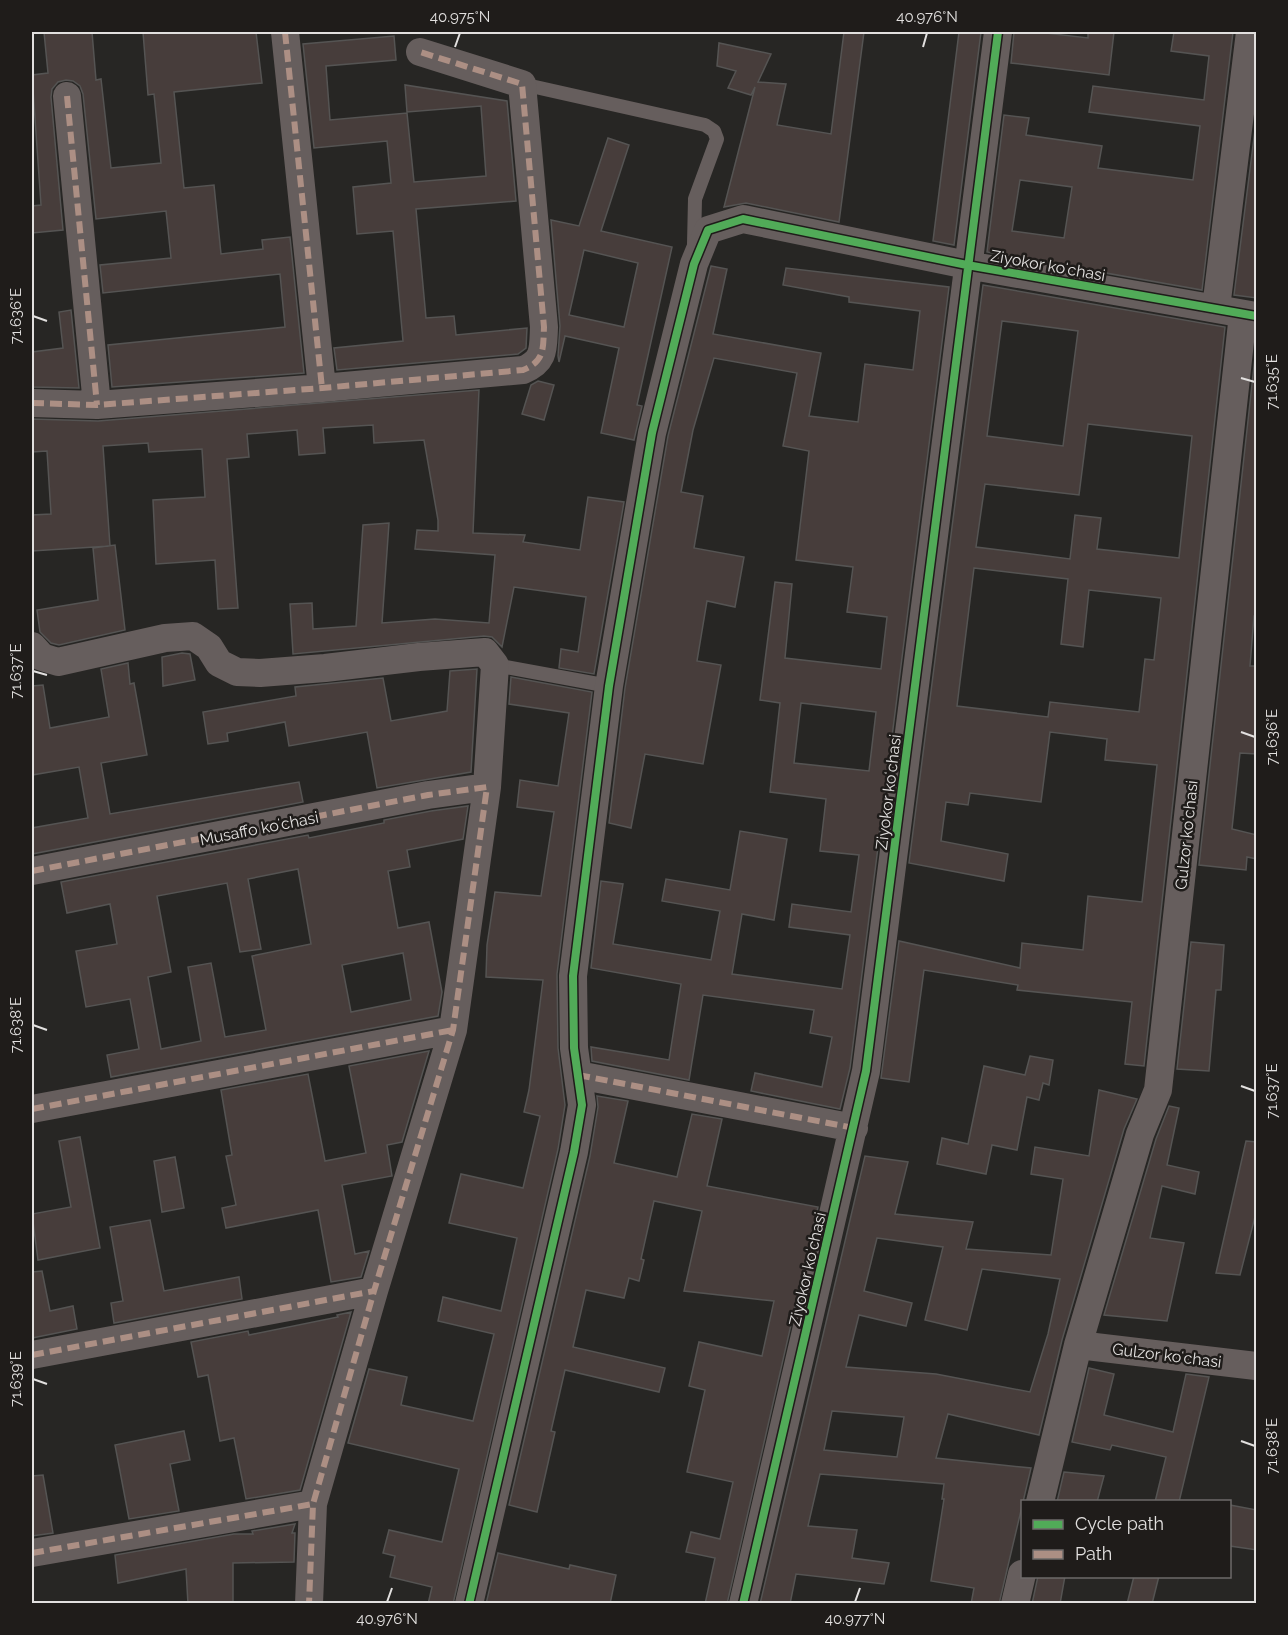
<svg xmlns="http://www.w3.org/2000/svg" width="1288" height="1635" viewBox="0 0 1288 1635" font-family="Raleway,sans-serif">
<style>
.building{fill:#473d3b;stroke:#555453;stroke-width:1.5;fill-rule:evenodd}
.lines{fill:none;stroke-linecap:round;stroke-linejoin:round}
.service{stroke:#665e5d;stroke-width:14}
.minor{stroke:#665e5d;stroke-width:28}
.quiet{stroke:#ac8f84;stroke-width:6;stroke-dasharray:12 6;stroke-linecap:butt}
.cycleway-casing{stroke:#1f1c1a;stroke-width:11}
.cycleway{stroke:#51ab58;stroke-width:8}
.ticks{fill:none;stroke:#e2e0df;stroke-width:2}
.labels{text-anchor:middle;stroke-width:5;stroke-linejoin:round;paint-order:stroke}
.street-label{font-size:16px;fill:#e2e0df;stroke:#1f1c1a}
.neatline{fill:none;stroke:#e2e0df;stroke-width:2}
.ticks-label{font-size:15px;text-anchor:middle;fill:#e2e0df}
</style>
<rect width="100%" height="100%" fill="#272624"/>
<path class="building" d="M44 32H92L96 80 101 79 111 168 161 163 154 94 148 95 143 32H256L262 83 174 92 184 188 214 185 221 254 263 249 262 240 290 237 304 373 112 387 108 345 285 327 280 274 103 293 100 265 171 258 166 211 96 219 83 94 80 86 73 81 66 80 58 82 52 89 51 97 63 230 32 233V206L41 205 32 75 48 73Z
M844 32H864L839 222 746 203 724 207 755 87 751 95 728 88 736 71 717 66 719 43 771 54 758 82 786 84 777 125 831 134Z
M959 32H981L954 245 933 241Z
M1014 32H1037L1088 38V32H1114L1109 75 1011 63Z
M1174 32H1233L1202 290 987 252 1004 115 1029 118 1026 135 1102 146 1098 168 1193 180 1200 126 1089 112 1093 86 1204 100 1209 56 1171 51ZM1020 180 1072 187 1064 238 1012 231Z
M394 36 396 60 326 66 330 120 407 113 414 182 486 176 481 106 407 112 405 85 507 101 516 201 416 209 426 318 454 316 456 335 527 328 526 348 518 354 337 370 334 348 403 341 393 231 357 234 353 187 391 183 387 141 314 148 303 44Z
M1257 114V298L1234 295Z
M608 138 629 145 601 231 672 247 637 405 642 406 634 440 601 433 619 348 565 336 559 362 558 356 560 326 551 220 579 226ZM584 250 638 263 624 327 569 315Z
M711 266 727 269 713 334 821 353 809 416 858 422 865 364 913 370 920 311 849 302V297L783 285 786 268 949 287 850 1068 840 1109 751 1091 755 1073 822 1087 832 1037 810 1033 814 1010 703 995 689 1080 592 1061 591 1047 669 1060 681 984 591 968 601 881 623 884 613 944 711 960 720 911 662 901 666 879 730 890 740 831 787 839 774 920 742 914 732 974 842 989 850 935 789 927 792 904 851 912 859 855 820 851 826 799 770 792 780 703 760 700 775 582 792 584 785 658 881 669 887 617 847 612 853 567 796 560 809 451 783 446 797 373 714 358 693 430 681 492 703 496 694 548 744 557 735 607 707 601 697 661 721 665 703 764 645 754 631 828 609 823 625 688 668 436ZM801 703 876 712 869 771 794 763Z
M983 285 1225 327 1144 1066 1125 1064 1132 1002 1017 990 1018 985 924 970 909 1082 881 1078 899 941 1020 968 1022 943 1083 950 1088 896 1142 902 1157 765 1105 760 1107 739 1050 732 1041 802 970 793 968 805 946 802 941 841 1008 854 1004 881 909 863ZM1002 321 1078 331 1063 446 987 436ZM1088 424 1192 436 1179 558 1097 549 1101 518 1075 515 1070 559 976 547 985 484 1079 495ZM974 568 1068 579 1061 644 1083 647 1089 590 1161 598 1154 660 1145 659 1139 712 1050 702 1048 717 957 706Z
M71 310 79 388 32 387V352L63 348 59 312Z
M1256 348 1257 616H1254L1250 666H1257V754L1240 753 1232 829 1257 835V859L1247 857 1246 870 1199 865Z
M538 381 554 385 544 420 522 414 531 385Z
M479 390 473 533 525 535 523 542 580 550 588 497 624 502 594 674 559 668 561 649 578 652 586 597 514 587 502 647 492 637 484 636 293 654 290 604 312 603 313 629 356 626 363 525 389 523 382 623 435 619 489 623 495 555 415 549 417 530 438 531V520L424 440 374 443 373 425 323 428 325 453 299 455 297 430 247 434 249 457 227 459 238 608 218 609 215 560 156 564 153 500 205 497 202 449 149 452 148 443 103 446 110 546 32 551V515L51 514 47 451 32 452V419L98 421Z
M115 545 125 630 59 645 51 643 40 632 37 610 98 600 93 548Z
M182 653 190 654 195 680 163 686 162 657Z
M128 663 130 684 134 683 147 755 101 763 110 814 299 782 303 802 32 854V828L88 818 79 767 32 775V686L43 685 50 728 109 717 101 669Z
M477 669 471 772 377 788 367 732 289 746 285 722 227 733 228 741 208 744 203 712 296 696 295 687 383 678 391 721 447 711 450 671Z
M511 677 592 692 557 974 558 1048 565 1105 558 1149 453 1604H428L432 1587 390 1577 395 1556 383 1553 389 1530 442 1542 459 1469 348 1443 369 1369 407 1377 401 1405 473 1421 494 1334 438 1321 443 1297 501 1311 517 1238 449 1223 461 1174 523 1188 540 1116 524 1112 529 1090 543 980 486 977 487 945 495 892 541 896 554 812 517 807 520 780 558 786 569 713 509 704Z
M468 806 463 839 407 850 410 867 388 871 398 928 429 922 442 992 438 1016 111 1077 107 1055 139 1049 130 999 86 1007 76 951 117 944 110 904 67 913 61 882 308 835 309 838 384 823V820L431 811ZM298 869 311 944 252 956 266 1030 225 1037 211 963 188 967 201 1041 161 1049 148 977 171 972 157 896 227 883 240 952 261 949 248 879ZM403 953 411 1000 351 1012 342 965Z
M1191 942 1224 945 1221 990H1216L1209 1071 1177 1069Z
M429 1051 402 1142 387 1145 392 1176 342 1185 355 1254 369 1251 361 1277 331 1282 318 1210 226 1228 222 1208 236 1205 226 1156 232 1155 221 1090 308 1074 325 1161 366 1153 349 1066Z
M1030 1056 1053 1060 1049 1085 1043 1083 1039 1100 1027 1097 1017 1150 992 1145 986 1174 937 1164 942 1138 968 1144 984 1066 1025 1075Z
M1099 1090 1137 1099 1124 1129 1062 1340 1039 1435 948 1414 936 1458 1031 1468 999 1604H971L974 1588 931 1581 944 1499H942L944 1484 820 1474 808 1526 857 1530 852 1558 889 1563 884 1584 796 1574 790 1604H760L865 1156 908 1162 895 1214 973 1222 966 1249 1051 1255 1063 1179 1031 1174 1035 1147 1089 1156ZM877 1238 943 1247 925 1320 967 1330 982 1269 1060 1279 1048 1334 1030 1392 936 1374 846 1367 859 1315 906 1326 912 1303 864 1291ZM832 1411 904 1417 897 1457 824 1450Z
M597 1096 628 1101 614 1163 677 1177 692 1114 722 1119 707 1186 818 1207 727 1604H705L715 1558 686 1552 691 1532 720 1539 733 1482 687 1472 705 1390 689 1386 699 1342 762 1356 774 1301 684 1291 702 1211 654 1201 641 1259 644 1260 639 1281 629 1278 624 1298 586 1290 573 1347 665 1368 659 1392 565 1370 551 1431 555 1432 537 1512 509 1505 590 1156 598 1107Z
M1169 1106 1179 1108 1167 1165 1199 1172 1195 1194 1162 1186 1150 1238 1184 1243 1167 1321 1104 1315 1156 1139Z
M80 1137 100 1248 38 1260 32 1214 71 1207 59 1141Z
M1246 1141 1257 1142V1209L1240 1275 1216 1273Z
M175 1157 184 1208 162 1212 154 1161Z
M150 1220 164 1291 239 1277 242 1299 114 1323 111 1303 123 1301 110 1227Z
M42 1271 50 1311 73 1306 77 1329 32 1338V1272Z
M351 1312 300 1490 246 1499 234 1438 220 1441 208 1375 198 1377 191 1342 248 1331 249 1335 338 1317 337 1315Z
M1089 1368 1114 1374 1104 1415 1173 1432 1186 1374 1209 1377 1179 1502H1155L1166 1457 1112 1445 1110 1450 1072 1442Z
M184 1431 190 1460 170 1464 179 1511 129 1519 115 1445Z
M1064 1472 1104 1476 1097 1502H1057Z
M43 1475 53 1533 32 1536V1476Z
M1230 1505 1257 1510V1550L1230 1546Z
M295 1524 292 1533H295L294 1562 233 1563V1604H188L186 1569 118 1583 115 1555 234 1534H253L252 1531Z
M498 1553 569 1569 570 1565 616 1575 610 1604H486Z
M1038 1576H1065L1060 1604H1032Z
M1134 1576H1159L1152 1604H1127Z"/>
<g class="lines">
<path class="service" d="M522 84 705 125 714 131 717 139 695 199 694 244
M495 665 609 686"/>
<path class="minor" d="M285 32 322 388
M67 96 97 405
M1216 308 1250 32
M32 403 97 405 322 388 523 370C545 361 543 349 544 327L522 84 420 52
M32 646 42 657 58 662 165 638 193 636 209 647 219 663 237 672 260 673 325 668 419 657 485 652 495 665 487 787 453 1030 374 1291 313 1504 309 1604
M32 871 428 795 487 787
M578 1075 854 1128
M32 1109 453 1030
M1078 1345 1256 1366
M32 1355 374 1291
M1040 1502 1078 1345 1140 1134 1158 1090 1243 314
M32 1553 313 1504
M469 1604 574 1152 582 1105 574 1048 573 976 609 686 652 433 694 264 708 230 743 219 967 265 1256 316
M743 1604 866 1071 998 32
M1015 1604 1022 1574"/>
<path class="quiet" d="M285 32 322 388
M67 96 97 405
M32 403 97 405 322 388 523 370C545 361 543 349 544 327L522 84 420 52
M32 871 428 795 487 787 453 1030 374 1291 313 1504 309 1604
M578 1075 854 1128
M32 1109 453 1030
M32 1355 374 1291
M32 1553 313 1504"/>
<defs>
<path id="cycleway" d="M469 1604 574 1152 582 1105 574 1048 573 976 609 686 652 433 694 264 708 230 743 219 967 265 1256 316
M743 1604 866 1071 998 32"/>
</defs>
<use href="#cycleway" class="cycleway-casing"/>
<use href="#cycleway" class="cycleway"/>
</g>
<path class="ticks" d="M455 47 460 33M923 47 927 33M33 316 47 321M1241 378 1255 382M33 671 47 675M1241 732 1255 737M33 1025 47 1030M1241 1086 1255 1091M33 1379 47 1384M1241 1441 1255 1446M387 1602 392 1588M855 1602 860 1588"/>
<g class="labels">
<g class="street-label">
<text transform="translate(1048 265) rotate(10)" y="6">Ziyokor koʻchasi</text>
<text transform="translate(888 792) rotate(-83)" y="6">Ziyokor koʻchasi</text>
<text transform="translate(259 828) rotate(-11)" y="6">Musaffo koʻchasi</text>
<text transform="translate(1186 835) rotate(-84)" y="6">Gulzor koʻchasi</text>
<text transform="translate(807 1269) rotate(-77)" y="6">Ziyokor koʻchasi</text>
<text transform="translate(1167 1355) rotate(7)" y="6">Gulzor koʻchasi</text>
</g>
</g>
<rect width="1288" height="1635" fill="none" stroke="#1f1c1a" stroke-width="66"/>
<rect x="1021" y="1500" width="210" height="78" fill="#1f1c1a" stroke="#6d6a69" stroke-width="1.5"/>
<rect x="1033" y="1520" width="30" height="9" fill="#51ab58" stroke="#6d6a69" stroke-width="1.5"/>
<text x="1075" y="1530" font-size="18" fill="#e2e0df">Cycle path</text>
<rect x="1033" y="1550" width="30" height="9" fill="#ac8f84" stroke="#6d6a69" stroke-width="1.5"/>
<text x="1075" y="1560" font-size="18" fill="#e2e0df">Path</text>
<rect x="33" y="33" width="1222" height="1569" class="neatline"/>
<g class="ticks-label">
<text x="460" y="22">40.975°N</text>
<text x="927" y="22">40.976°N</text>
<text transform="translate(16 316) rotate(-90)" y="5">71.636°E</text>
<text transform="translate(1272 382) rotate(-90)" y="5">71.635°E</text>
<text transform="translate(16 671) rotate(-90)" y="5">71.637°E</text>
<text transform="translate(1272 737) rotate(-90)" y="5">71.636°E</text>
<text transform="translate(16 1025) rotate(-90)" y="5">71.638°E</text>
<text transform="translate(1272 1091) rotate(-90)" y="5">71.637°E</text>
<text transform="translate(16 1379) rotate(-90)" y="5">71.639°E</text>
<text transform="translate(1272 1446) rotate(-90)" y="5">71.638°E</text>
<text x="387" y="1624">40.976°N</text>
<text x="855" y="1624">40.977°N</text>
</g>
</svg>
